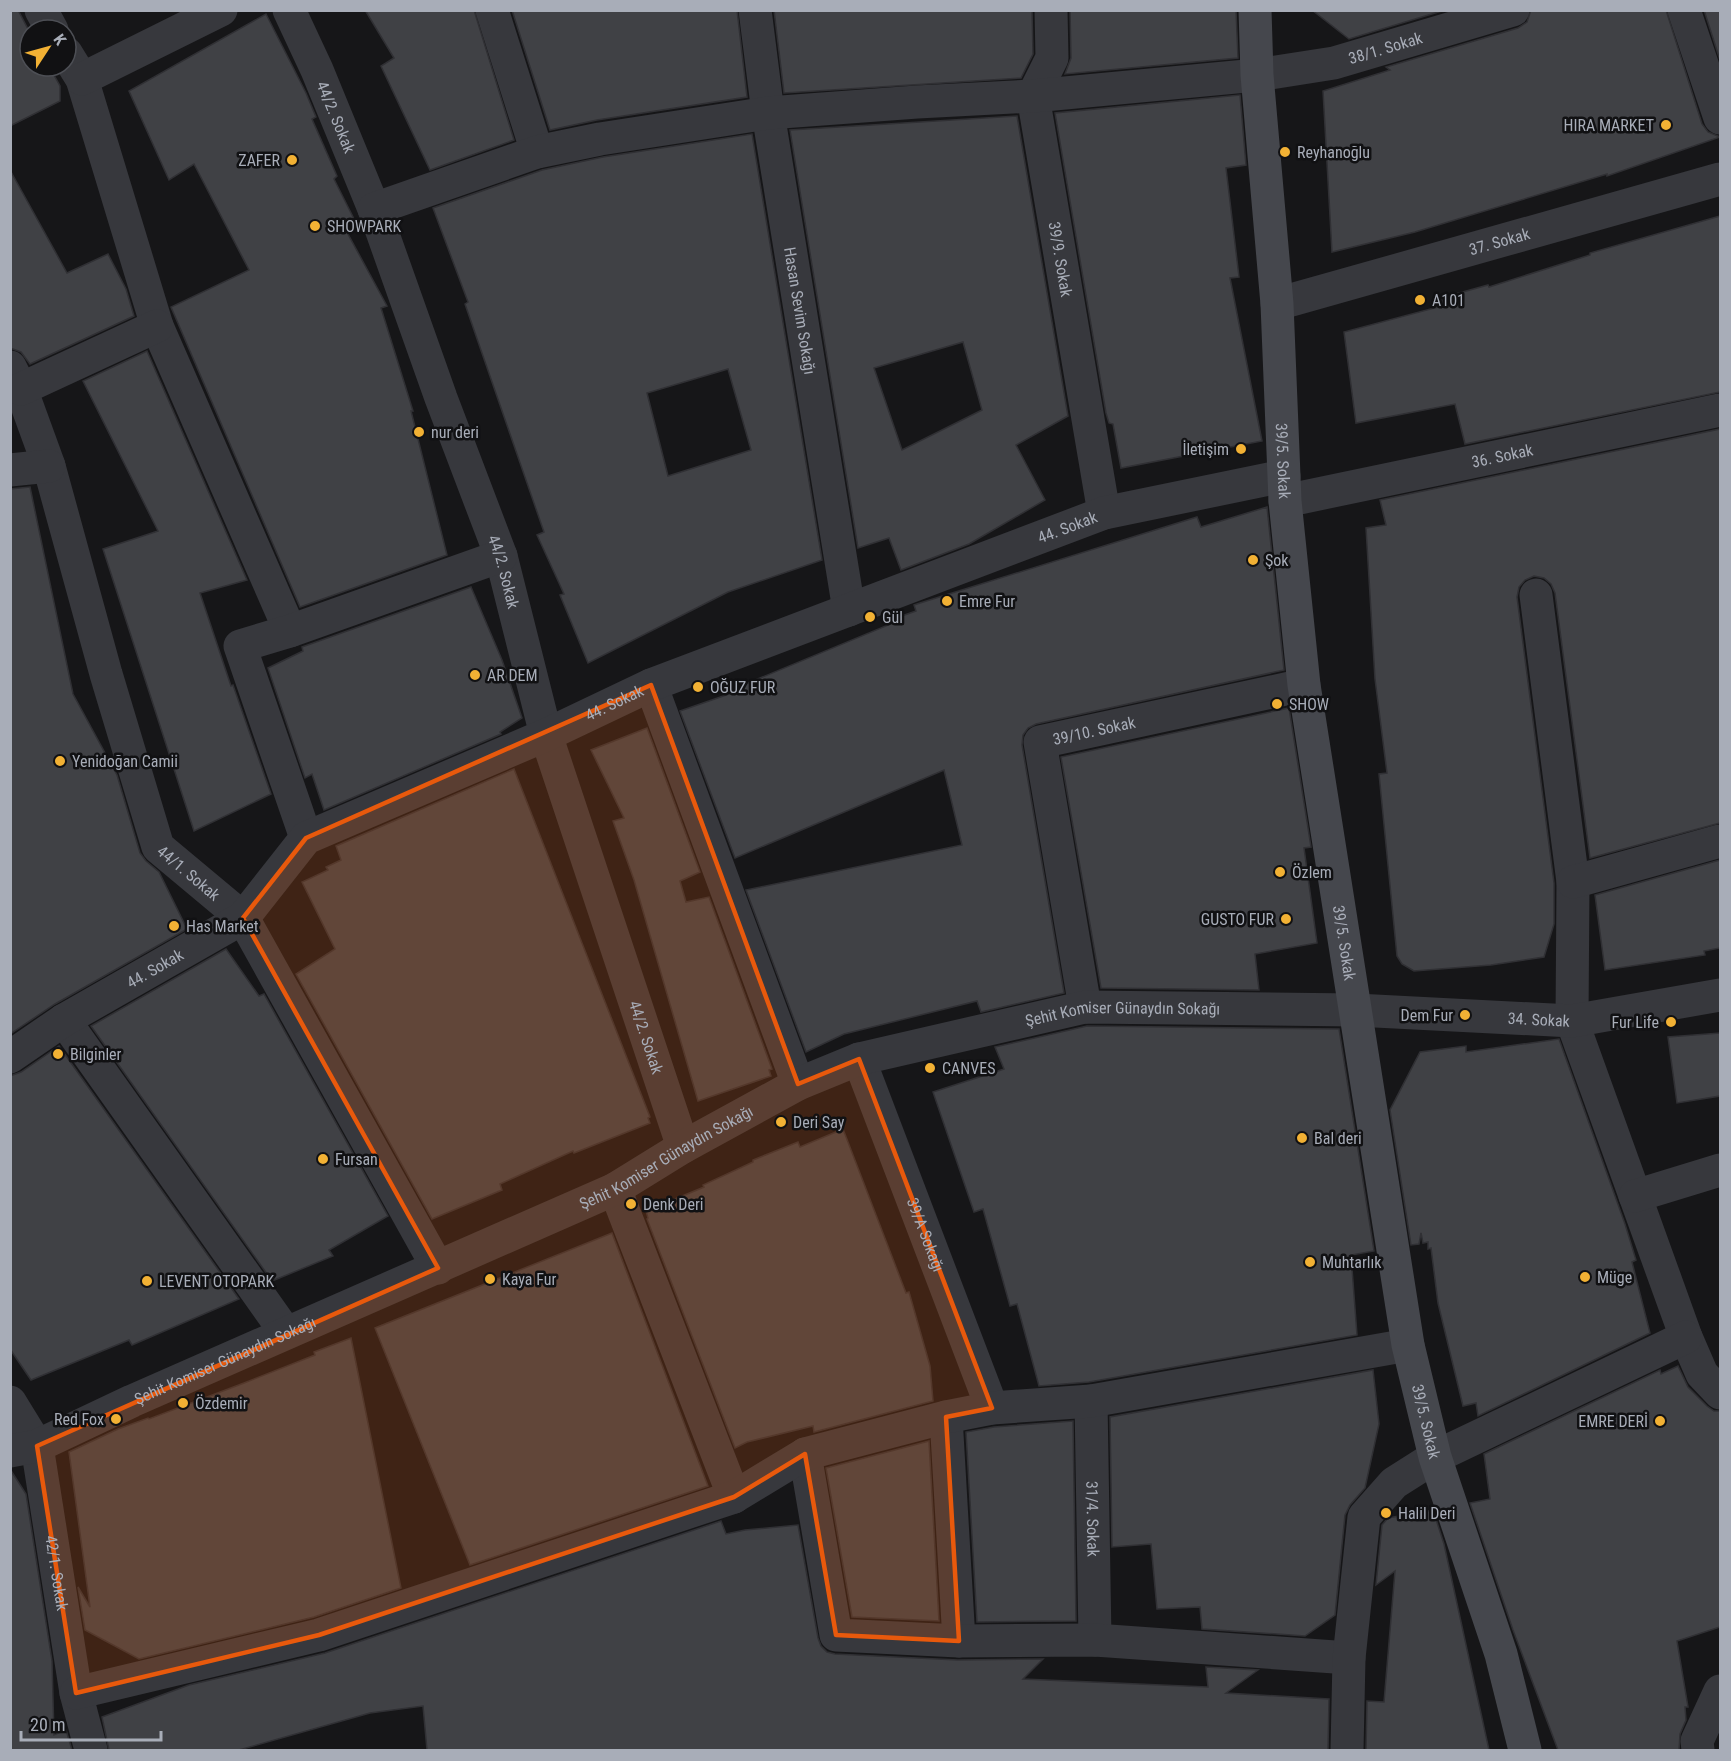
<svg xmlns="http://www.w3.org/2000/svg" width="1731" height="1761" font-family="'Roboto Condensed',sans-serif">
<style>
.building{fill:#404145;stroke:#303034;stroke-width:1.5;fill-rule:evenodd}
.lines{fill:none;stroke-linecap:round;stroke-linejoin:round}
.street{stroke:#37383d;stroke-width:33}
.secondary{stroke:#45474d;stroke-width:33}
.marked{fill:#e8590c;fill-opacity:0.2;stroke:#e8590c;stroke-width:4.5;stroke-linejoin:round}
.poi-dot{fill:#f2b134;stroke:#111113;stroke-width:2}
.labels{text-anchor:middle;stroke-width:5;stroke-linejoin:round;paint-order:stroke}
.street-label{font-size:16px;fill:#a8adb8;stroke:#111113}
.poi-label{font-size:16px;fill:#a8adb8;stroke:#111113;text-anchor:start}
</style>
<rect width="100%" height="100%" fill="#161618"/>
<g class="building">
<path d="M 10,10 L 18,10 L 30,33 L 30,66 L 49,66 L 60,86 L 60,101 L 10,126 Z"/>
<path d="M 365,10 L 474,10 L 514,140 L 430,170 L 381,66 L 394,58 Z"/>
<path d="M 512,10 L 737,10 L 747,97 L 597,120 L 550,130 Z"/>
<path d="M 774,10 L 1032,10 L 1033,54 L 1021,78 L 784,93 Z"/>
<path d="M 1070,10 L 1236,10 L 1238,58 L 1065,74 L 1071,58 Z"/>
<path d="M 1312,10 L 1445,10 L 1349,39 Z"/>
<path d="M 1531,10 L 1666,10 L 1702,124 L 1708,132 L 1720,137 L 1607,176 L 1607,174 L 1415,232 L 1332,252 L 1323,91 L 1390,70 L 1386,67 L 1518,28 L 1527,22 Z"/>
<path d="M 1704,10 L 1720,10 L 1720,60 Z"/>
<path d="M 266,14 L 306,93 L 316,117 L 312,119 L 337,176 L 334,179 L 359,229 L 348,234 L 387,306 L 381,308 L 413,411 L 411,411 L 447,555 L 300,607 L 171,307 L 249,270 L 194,164 L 169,180 L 129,91 Z"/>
<path d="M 1240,95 L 1246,165 L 1226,168 L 1239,277 L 1230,278 L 1262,441 L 1121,468 L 1113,424 L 1109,423 L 1106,413 L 1055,113 Z"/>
<path d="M 1017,116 L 1068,416 L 1016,445 L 1045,500 L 969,544 L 901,570 L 889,538 L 858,548 L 790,130 ZM 963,342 L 982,410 L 902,450 L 874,368 Z"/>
<path d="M 752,134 L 822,560 L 728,592 L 588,663 L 560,595 L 564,594 L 537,535 L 544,532 L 465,304 L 468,302 L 433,208 L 542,170 L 603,157 ZM 728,369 L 751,450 L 668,476 L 647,393 Z"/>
<path d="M 10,170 L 67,273 L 108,254 L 126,289 L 134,316 L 30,364 L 21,352 L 10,348 Z"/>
<path d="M 1720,216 L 1720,392 L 1465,444 L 1455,404 L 1356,423 L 1344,332 L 1442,306 L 1441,298 L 1488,285 L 1489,287 L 1590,255 L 1590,253 Z"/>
<path d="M 147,351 L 247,580 L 200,593 L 231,686 L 233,685 L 271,794 L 194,831 L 103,549 L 158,531 L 83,381 Z"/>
<path d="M 1720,429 L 1720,823 L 1590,858 L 1555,593 L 1551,584 L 1544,578 L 1534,576 L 1525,580 L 1519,587 L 1517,597 L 1554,883 L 1554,924 L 1544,957 L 1491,965 L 1414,971 L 1402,964 L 1397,956 L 1379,774 L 1387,773 L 1375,679 L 1366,528 L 1386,525 L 1380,500 Z"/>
<path d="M 30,487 L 73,694 L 117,775 L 140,853 L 146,861 L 159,872 L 187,929 L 55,1004 L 10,1034 L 10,489 Z"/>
<path d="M 1267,507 L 1284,670 L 1036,724 L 1028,728 L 1023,735 L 1022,745 L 1064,993 L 981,1012 L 977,1001 L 844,1034 L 806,1052 L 746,890 L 962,845 L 944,770 L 735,858 L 680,711 L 732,693 L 731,690 L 898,621 L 896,618 L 916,611 L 914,605 L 920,603 L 1197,517 L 1201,527 Z"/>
<path d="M 471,587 L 502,660 L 522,718 L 500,732 L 501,734 L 324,810 L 312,774 L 305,778 L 268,668 L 303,651 L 302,647 Z"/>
<path d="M 1289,708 L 1311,847 L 1304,848 L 1317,943 L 1255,954 L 1259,990 L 1101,988 L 1061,757 Z"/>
<path d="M 647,728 L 700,872 L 680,881 L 686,902 L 709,897 L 772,1069 L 769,1070 L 771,1076 L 698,1101 L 634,880 L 613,821 L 624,818 L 591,750 Z"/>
<path d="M 514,769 L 650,1117 L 648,1118 L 650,1123 L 574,1153 L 573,1151 L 500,1184 L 502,1190 L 432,1219 L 296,974 L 335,949 L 302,882 L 328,870 L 326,867 L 341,860 L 336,846 Z"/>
<path d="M 1720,860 L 1720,948 L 1704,951 L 1705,955 L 1605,970 L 1595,895 Z"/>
<path d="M 226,949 L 259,996 L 264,994 L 388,1216 L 329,1250 L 333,1256 L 272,1281 L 91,1026 Z"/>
<path d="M 1087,1026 L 1339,1029 L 1374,1251 L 1351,1255 L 1357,1335 L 1089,1382 L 1039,1386 L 1017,1304 L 1010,1306 L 983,1209 L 974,1212 L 933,1092 L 1004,1069 L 995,1047 Z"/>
<path d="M 1720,1033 L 1720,1096 L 1677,1103 L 1668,1037 Z"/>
<path d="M 1559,1039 L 1625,1224 L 1636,1260 L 1632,1262 L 1650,1333 L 1478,1416 L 1476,1403 L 1463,1406 L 1438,1303 L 1431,1248 L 1428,1249 L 1428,1242 L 1423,1243 L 1421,1233 L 1419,1244 L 1411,1245 L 1390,1110 L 1420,1052 L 1466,1046 L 1466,1052 Z"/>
<path d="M 59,1046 L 239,1299 L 132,1345 L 129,1340 L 31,1380 L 10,1349 L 10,1076 L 21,1072 Z"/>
<path d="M 843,1129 L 906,1293 L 909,1292 L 930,1366 L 933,1401 L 814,1432 L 813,1426 L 747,1442 L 735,1448 L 647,1219 L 648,1218 L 646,1211 L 704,1187 L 703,1185 L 753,1162 L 753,1160 L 798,1142 L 800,1147 Z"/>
<path d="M 612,1233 L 708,1486 L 470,1565 L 375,1328 Z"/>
<path d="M 351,1338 L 401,1588 L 314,1617 L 139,1659 L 85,1630 L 78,1587 L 90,1607 L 69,1452 L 118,1429 L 148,1418 L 149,1419 L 244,1383 L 315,1355 L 314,1352 Z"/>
<path d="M 1678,1366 L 1688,1387 L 1707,1406 L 1714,1411 L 1720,1411 L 1720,1627 L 1677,1641 L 1688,1707 L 1685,1707 L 1686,1720 L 1680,1734 L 1679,1750 L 1558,1750 L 1513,1630 L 1470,1503 L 1490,1499 L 1484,1454 L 1660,1370 L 1661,1374 Z"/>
<path d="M 1373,1370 L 1379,1424 L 1365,1488 L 1350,1505 L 1345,1515 L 1335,1615 L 1305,1636 L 1202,1629 L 1200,1607 L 1157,1609 L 1151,1544 L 1112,1547 L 1110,1417 Z"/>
<path d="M 1073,1421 L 1076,1621 L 977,1622 L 966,1432 L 994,1427 Z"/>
<path d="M 929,1441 L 939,1621 L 852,1617 L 826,1468 Z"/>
<path d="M 10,1469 L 26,1494 L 52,1661 L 54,1735 L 66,1730 L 72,1750 L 10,1750 Z"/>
<path d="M 1433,1510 L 1444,1544 L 1489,1750 L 1366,1750 L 1367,1701 L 1384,1702 L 1395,1571 L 1376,1585 L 1382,1525 L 1388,1518 Z"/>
<path d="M 721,1521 L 726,1534 L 745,1530 L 798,1525 L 818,1638 L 821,1646 L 827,1652 L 835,1654 L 958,1660 L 1043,1659 L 1023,1679 L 1208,1687 L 1206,1667 L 1258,1670 L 1226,1693 L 1329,1699 L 1328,1750 L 427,1750 L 423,1706 L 370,1713 L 239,1750 L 109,1750 L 102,1717 L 189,1685 L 325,1653 Z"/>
</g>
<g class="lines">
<g class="street">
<path d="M 41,10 L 52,30"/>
<path id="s1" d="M 289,10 L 317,70 L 374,209 L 441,398 L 501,556 L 546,735 L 683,1147"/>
<path d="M 492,10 L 537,152"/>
<path id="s2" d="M 755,10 L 768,113 L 849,610"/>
<path id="s3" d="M 1051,10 L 1052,58 L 1033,96 L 1104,513"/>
<path d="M 1684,10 L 1720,118"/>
<path d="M 66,53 L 82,79 L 157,326 L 290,631"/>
<path d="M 82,79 L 221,10"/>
<path id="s4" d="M 374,209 L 537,152 L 600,139 L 768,113 L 917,102 L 1033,96 L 1257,75 L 1334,63 L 1513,10"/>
<path id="s5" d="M 1277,304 L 1720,179"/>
<path id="s6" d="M 10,367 L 21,389 L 49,466 L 106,674 L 158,847 L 243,918 L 438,1268"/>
<path d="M 21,389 L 157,326"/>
<path d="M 10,470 L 49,466"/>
<path id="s7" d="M 1285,501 L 1720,410"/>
<path d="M 1536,595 L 1573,882 L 1572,1021 L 1686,1337 L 1702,1374 L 1720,1393"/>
<path d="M 651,685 L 798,1084"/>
<path d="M 306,838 L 240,646 L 290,631 L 501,556"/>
<path d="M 1573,882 L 1720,841"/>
<path id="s8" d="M 1085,1007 L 1040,742 L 1304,685"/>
<path d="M 64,1020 L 286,1333"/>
<path id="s9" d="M 10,1057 L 64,1020 L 243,918 L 306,838 L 546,735 L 651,685 L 1104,513 L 1284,476"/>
<path id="s10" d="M 859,1059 L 992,1408"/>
<path d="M 615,1189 L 734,1497"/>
<path d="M 1635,1196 L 1720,1170"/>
<path id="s11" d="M 1091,1401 L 1095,1640"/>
<path id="s12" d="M 10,1402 L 37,1446 L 76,1693 L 91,1750"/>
<path d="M 946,1417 L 959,1641"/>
<path id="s13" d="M 10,1451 L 37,1446 L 132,1401 L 615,1189 L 683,1147 L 798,1084 L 859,1059 L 1085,1007 L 1356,1010 L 1572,1021 L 1720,995"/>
<path d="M 805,1454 L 836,1635 L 959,1641 L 1095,1640 L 1349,1658"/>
<path d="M 76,1693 L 319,1635 L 734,1497 L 805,1454 L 946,1417 L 992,1408 L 1091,1401 L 1408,1345"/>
<path d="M 1347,1750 L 1349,1658 L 1364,1517 L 1394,1483 L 1435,1457 L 1686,1337"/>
<path d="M 1698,1750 L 1697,1741 L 1720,1691"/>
</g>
<path class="secondary" id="s14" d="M 1255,10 L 1257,75 L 1277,304 L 1285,501 L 1304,685 L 1408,1345 L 1435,1457 L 1501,1654 L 1525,1750"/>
</g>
<path class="marked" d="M 651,685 L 798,1084 L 859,1059 L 992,1408 L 946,1417 L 959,1641 L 836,1635 L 805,1454 L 734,1497 L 319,1635 L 76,1693 L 37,1446 L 438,1268 L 243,918 L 306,838 Z"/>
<g class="poi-dot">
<circle cx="1666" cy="125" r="6"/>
<circle cx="1285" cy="152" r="6"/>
<circle cx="292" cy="160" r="6"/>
<circle cx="315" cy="226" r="6"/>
<circle cx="1420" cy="300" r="6"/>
<circle cx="419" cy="432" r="6"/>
<circle cx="1241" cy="449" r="6"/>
<circle cx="1253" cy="560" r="6"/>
<circle cx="947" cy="601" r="6"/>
<circle cx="870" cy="617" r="6"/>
<circle cx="475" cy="675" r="6"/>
<circle cx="698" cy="687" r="6"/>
<circle cx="1277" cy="704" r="6"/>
<circle cx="60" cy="761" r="6"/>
<circle cx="1280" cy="872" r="6"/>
<circle cx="1286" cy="919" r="6"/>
<circle cx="174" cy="926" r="6"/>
<circle cx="1465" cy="1015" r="6"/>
<circle cx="1671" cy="1022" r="6"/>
<circle cx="58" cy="1054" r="6"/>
<circle cx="930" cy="1068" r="6"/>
<circle cx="781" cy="1122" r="6"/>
<circle cx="1302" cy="1138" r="6"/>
<circle cx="323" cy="1159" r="6"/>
<circle cx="631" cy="1204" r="6"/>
<circle cx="1310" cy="1262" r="6"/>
<circle cx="1585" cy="1277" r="6"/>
<circle cx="490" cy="1279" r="6"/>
<circle cx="147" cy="1281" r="6"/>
<circle cx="183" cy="1403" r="6"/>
<circle cx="116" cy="1419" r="6"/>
<circle cx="1660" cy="1421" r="6"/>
<circle cx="1386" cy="1513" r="6"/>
</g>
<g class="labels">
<g class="street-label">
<text dy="6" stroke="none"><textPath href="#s4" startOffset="1029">38/1. Sokak</textPath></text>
<text dy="6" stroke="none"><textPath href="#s1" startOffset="117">44/2. Sokak</textPath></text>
<text dy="6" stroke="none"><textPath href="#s5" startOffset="231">37. Sokak</textPath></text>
<text dy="6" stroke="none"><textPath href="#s3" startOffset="256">39/9. Sokak</textPath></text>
<text dy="6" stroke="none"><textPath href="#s2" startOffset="304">Hasan Sevim Sokağı</textPath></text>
<text dy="6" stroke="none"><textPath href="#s7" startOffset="222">36. Sokak</textPath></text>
<text dy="6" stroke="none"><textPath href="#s14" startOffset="452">39/5. Sokak</textPath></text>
<text dy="6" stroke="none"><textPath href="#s9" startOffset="1196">44. Sokak</textPath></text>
<text dy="6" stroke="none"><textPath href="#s1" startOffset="602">44/2. Sokak</textPath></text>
<text dy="6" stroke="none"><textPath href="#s9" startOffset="710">44. Sokak</textPath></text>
<text dy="6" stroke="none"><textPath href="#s8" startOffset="324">39/10. Sokak</textPath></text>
<text dy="6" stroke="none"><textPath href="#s6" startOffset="543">44/1. Sokak</textPath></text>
<text dy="6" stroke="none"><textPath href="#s14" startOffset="938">39/5. Sokak</textPath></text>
<text dy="6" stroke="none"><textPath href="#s9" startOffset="170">44. Sokak</textPath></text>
<text dy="6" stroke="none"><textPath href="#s13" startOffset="1206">Şehit Komiser Günaydın Sokağı</textPath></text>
<text dy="6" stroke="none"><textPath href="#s13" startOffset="1623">34. Sokak</textPath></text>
<text dy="6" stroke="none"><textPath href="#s1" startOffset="1089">44/2. Sokak</textPath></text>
<text dy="6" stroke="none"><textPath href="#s13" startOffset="720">Şehit Komiser Günaydın Sokağı</textPath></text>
<text dy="6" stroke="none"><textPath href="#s10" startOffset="188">39/A Sokağı</textPath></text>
<text dy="6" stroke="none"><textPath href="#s13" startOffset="234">Şehit Komiser Günaydın Sokağı</textPath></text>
<text dy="6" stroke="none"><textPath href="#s14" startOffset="1424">39/5. Sokak</textPath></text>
<text dy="6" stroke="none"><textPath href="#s11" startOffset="118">31/4. Sokak</textPath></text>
<text dy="6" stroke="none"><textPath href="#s12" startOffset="180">42/1. Sokak</textPath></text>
</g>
<g class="poi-label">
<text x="1654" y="131" text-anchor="end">HIRA MARKET</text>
<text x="1297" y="158">Reyhanoğlu</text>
<text x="280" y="166" text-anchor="end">ZAFER</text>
<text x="327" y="232">SHOWPARK</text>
<text x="1432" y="306">A101</text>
<text x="431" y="438">nur deri</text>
<text x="1229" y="455" text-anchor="end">İletişim</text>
<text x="1265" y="566">Şok</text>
<text x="959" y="607">Emre Fur</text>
<text x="882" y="623">Gül</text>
<text x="487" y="681">AR DEM</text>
<text x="710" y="693">OĞUZ FUR</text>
<text x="1289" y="710">SHOW</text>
<text x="72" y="767">Yenidoğan Camii</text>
<text x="1292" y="878">Özlem</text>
<text x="1274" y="925" text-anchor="end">GUSTO FUR</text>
<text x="186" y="932">Has Market</text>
<text x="1453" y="1021" text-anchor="end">Dem Fur</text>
<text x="1659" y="1028" text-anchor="end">Fur Life</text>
<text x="70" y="1060">Bilginler</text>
<text x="942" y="1074">CANVES</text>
<text x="793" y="1128">Deri Say</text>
<text x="1314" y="1144">Bal deri</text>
<text x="335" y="1165">Fursan</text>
<text x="643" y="1210">Denk Deri</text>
<text x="1322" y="1268">Muhtarlık</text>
<text x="1597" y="1283">Müge</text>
<text x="502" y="1285">Kaya Fur</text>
<text x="159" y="1287">LEVENT OTOPARK</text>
<text x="195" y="1409">Özdemir</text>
<text x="104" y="1425" text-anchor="end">Red Fox</text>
<text x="1648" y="1427" text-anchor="end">EMRE DERİ</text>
<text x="1398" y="1519">Halil Deri</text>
</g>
</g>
<rect width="1731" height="1761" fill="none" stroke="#a8adb8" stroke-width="24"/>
<g transform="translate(48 48) rotate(54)"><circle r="28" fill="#111113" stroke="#4d4f55" stroke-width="1.5"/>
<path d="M0-4.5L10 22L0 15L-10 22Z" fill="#f2b134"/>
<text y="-9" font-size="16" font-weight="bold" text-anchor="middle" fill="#a8adb8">K</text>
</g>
<path d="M21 1731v9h140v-9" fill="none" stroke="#a8adb8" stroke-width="3"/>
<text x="30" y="1731" font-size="18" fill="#a8adb8" stroke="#111113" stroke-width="4.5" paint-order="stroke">20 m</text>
</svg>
